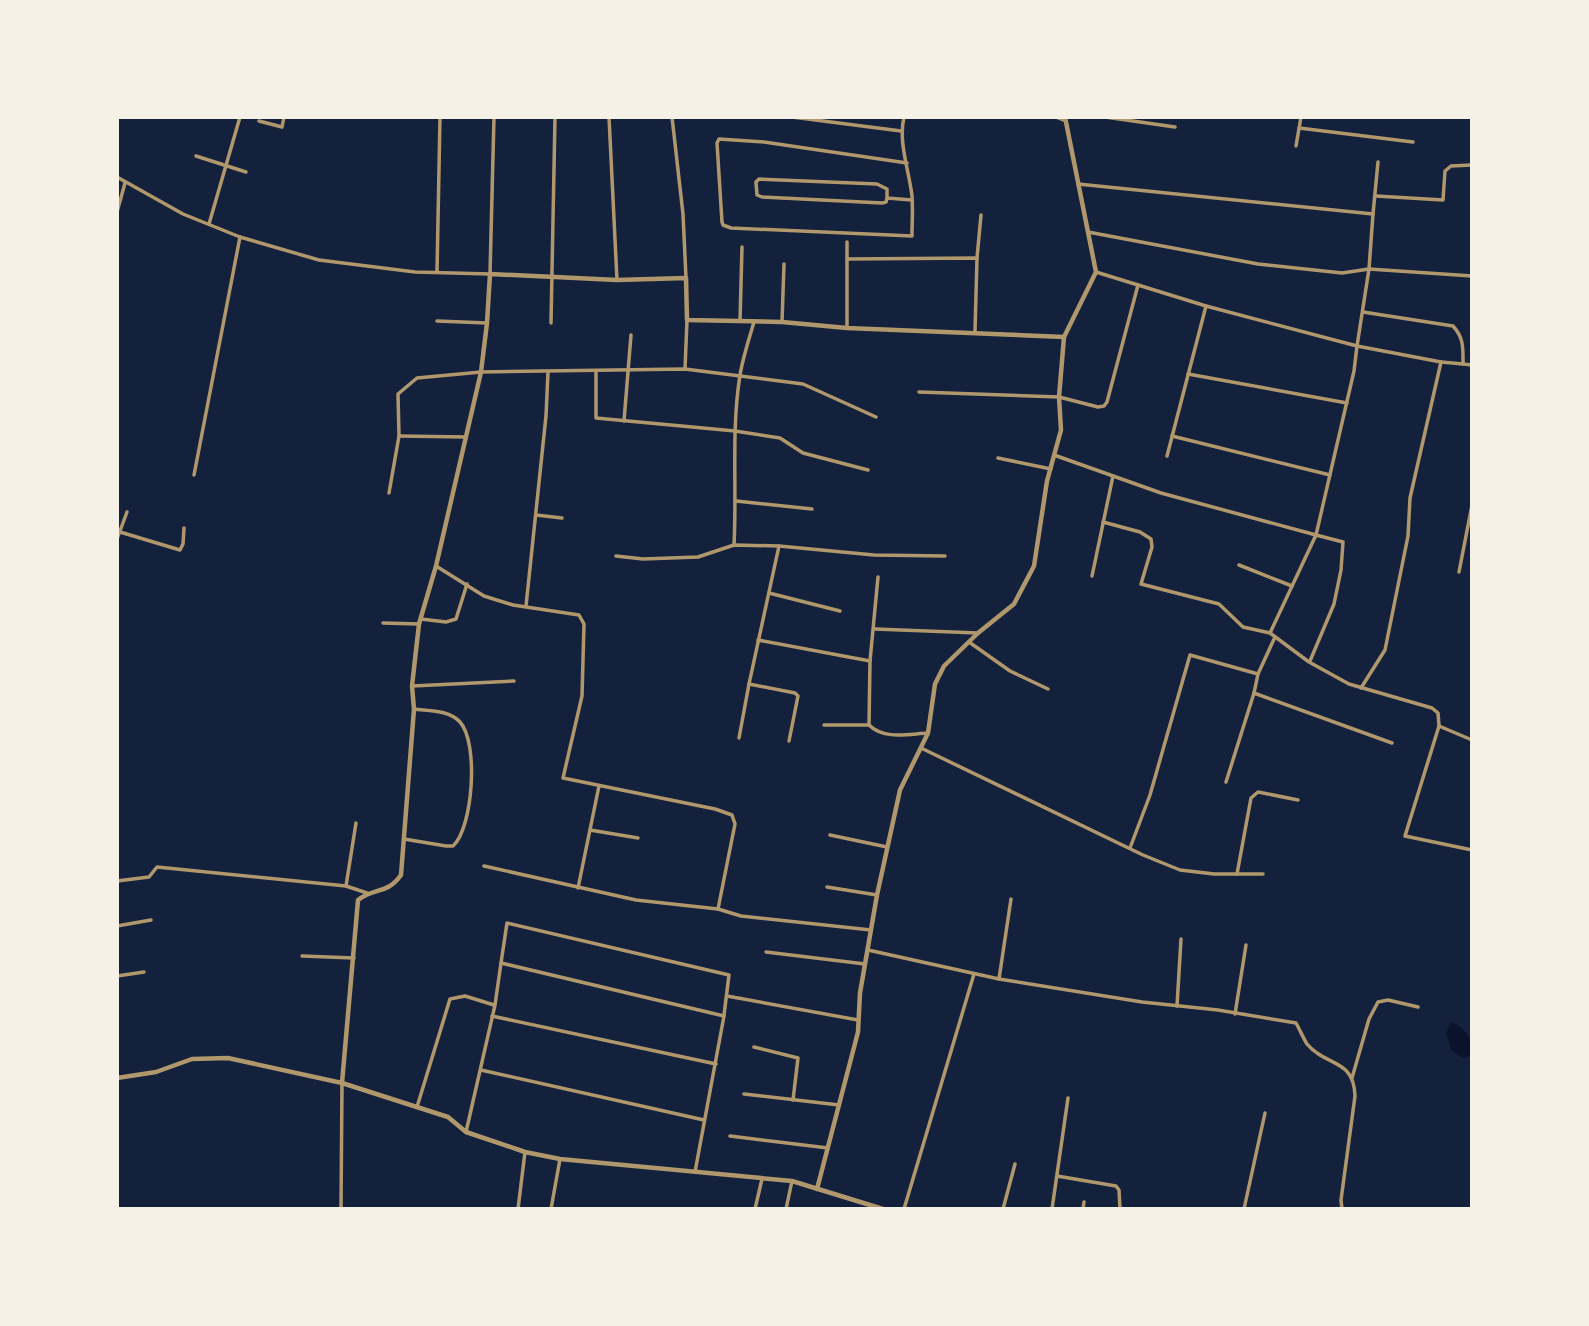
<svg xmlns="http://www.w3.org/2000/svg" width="1589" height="1326" font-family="'PT Sans',sans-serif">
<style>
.water{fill:#0b132b}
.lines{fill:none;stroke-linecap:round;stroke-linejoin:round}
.minor{stroke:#b1986c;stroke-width:3.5}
.tertiary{stroke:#b1986c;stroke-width:4.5}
</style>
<rect width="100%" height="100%" fill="#14213d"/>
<path class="water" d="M 1451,1022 C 1467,1030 1472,1037 1472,1055 L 1463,1058 L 1451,1050 L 1446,1032 Z"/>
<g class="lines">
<g class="minor">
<path d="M 609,117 L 617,280"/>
<path d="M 672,117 L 683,214 L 686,278"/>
<path d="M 792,117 L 901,131"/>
<path d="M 904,117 C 898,142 909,170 912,196 C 913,209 912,222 912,236 L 731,228 L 723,225 L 722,222 L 717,143 L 719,139 L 764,142 L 907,163"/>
<path d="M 1105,117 L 1175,127"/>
<path d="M 259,121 L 282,127 L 284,117"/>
<path d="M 1299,128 L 1413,142"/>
<path d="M 1296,146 L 1301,117"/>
<path d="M 196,156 L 246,172"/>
<path d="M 117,177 L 183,214 L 240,237 L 319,260 L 415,272 L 490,274 L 494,117"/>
<path d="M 1078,184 L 1373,214 L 1369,269 L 1357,346 L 1441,362 L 1410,498 L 1408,536 L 1385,650 L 1361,688"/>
<path d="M 1376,196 L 1443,200 L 1445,171 L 1451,166 L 1472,165"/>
<path d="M 887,198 L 886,202 L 882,203 L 762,197 L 757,195 L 756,182 L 759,179 L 877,184 L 887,189 L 887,198 L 912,200"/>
<path d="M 117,212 L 125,183"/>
<path d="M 1373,214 L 1378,162"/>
<path d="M 209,224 L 240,117"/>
<path d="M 1088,232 L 1258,264 L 1342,273 L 1369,269 L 1472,276"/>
<path d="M 977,258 L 981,215"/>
<path d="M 847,259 L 977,258 L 975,331"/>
<path d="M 437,272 L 440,117"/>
<path d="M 1096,272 L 1206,306 L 1357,346 L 1354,371 L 1316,535 L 1343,542 L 1341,570 L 1334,604 L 1310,661"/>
<path d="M 1363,312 L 1453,326 C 1464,338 1463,348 1463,364 L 1441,362"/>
<path d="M 437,321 L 487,323"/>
<path d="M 740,321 L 742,247"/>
<path d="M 782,322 L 784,264"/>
<path d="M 551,323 L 555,117"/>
<path d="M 847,328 L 847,242"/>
<path d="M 1463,364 L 1472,365"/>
<path d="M 685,369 L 687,320"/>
<path d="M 596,371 L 596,418 L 735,431 L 780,438 L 803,453 L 868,470"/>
<path d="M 1188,374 L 1347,403"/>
<path d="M 919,392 L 1059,397 L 1098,407 L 1104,406 L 1107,402 L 1138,285"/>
<path d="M 624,421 L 631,335"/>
<path d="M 399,436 L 466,437"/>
<path d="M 1172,436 L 1330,475"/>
<path d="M 1054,455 L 1161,493 L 1316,535 L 1270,633 L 1309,662 L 1349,684 L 1432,708 L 1438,713 L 1439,726 L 1405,836 L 1472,850"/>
<path d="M 1167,456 L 1206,306"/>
<path d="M 998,458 L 1051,469"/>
<path d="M 194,475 L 240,237"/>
<path d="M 389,493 L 399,436 L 398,394 L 417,378 L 481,372 L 685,369 L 803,384 L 876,417"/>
<path d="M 736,501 L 812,509"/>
<path d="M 536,515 L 562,518"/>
<path d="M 1103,522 L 1140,532 L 1151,539 L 1152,547 L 1141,584 L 1219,604 L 1243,627 L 1270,633"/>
<path d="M 120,532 L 180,550 L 183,544 L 184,528"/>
<path d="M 117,539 L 127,512"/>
<path d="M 734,545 C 737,489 731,431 740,375 C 743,357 749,339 754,322"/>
<path d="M 779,546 L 749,684 L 795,693 L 798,696 L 789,741"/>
<path d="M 616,556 L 643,559 L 698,557 L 734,545 L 779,546 L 874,555 L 945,556"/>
<path d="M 1239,565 L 1292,586"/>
<path d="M 436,566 L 484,596 L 513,605 L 579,615 L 584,624 L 582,696 L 563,778 L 715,809 L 732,815 L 735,824 L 718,909 L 741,916 L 871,930"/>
<path d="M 1459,572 L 1472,505"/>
<path d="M 1092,576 L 1113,476"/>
<path d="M 769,593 L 840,611"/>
<path d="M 526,606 L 546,416 L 548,372"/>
<path d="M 421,619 L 446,622 L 456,619 L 467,584"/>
<path d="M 383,623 L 419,624"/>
<path d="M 875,629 L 978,633"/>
<path d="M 1275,637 L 1258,674 L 1254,693 L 1392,743"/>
<path d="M 758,640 L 870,661 L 878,577"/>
<path d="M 969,642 L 1010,671 L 1048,689"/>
<path d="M 870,661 L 869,725 C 884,740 908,734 928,733"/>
<path d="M 412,686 L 514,681"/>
<path d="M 824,725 L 869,725"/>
<path d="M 1439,726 L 1472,740"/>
<path d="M 739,738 L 749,684"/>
<path d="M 921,748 L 1143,855 L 1180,870 L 1214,874 L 1263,874"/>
<path d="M 1226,782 L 1254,693"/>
<path d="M 590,830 L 638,838"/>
<path d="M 830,835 L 887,847"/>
<path d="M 404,839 L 446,846 L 453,846 C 473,828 479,743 460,722 C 449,710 430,711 414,709"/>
<path d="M 1130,848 L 1150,795 L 1190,655 L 1258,674"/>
<path d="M 484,866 L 636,900 L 718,909"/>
<path d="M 1237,874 L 1251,798 L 1258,792 L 1298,800"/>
<path d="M 117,881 L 149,877 L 157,867 L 346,886 L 367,893"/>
<path d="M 346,886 L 356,823"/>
<path d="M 827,887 L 877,895"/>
<path d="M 578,888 L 599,786"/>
<path d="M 117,926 L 151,920"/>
<path d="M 868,950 L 999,979 L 1142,1002 L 1218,1010 L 1296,1023 C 1300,1030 1303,1038 1307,1044 C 1326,1067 1354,1058 1355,1096 L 1341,1200 L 1342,1209"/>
<path d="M 766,952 L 865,964"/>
<path d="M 302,956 L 354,958"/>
<path d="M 501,963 L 507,923 L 729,975 L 724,1015"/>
<path d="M 117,976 L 144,972"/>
<path d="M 999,979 L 1011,899"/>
<path d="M 727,996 L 858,1020"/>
<path d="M 1177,1006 L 1181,939"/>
<path d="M 1235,1014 L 1246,945"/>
<path d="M 492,1016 L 716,1064"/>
<path d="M 754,1047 L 798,1058 L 793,1100"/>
<path d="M 481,1070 L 704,1120"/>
<path d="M 1352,1078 L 1369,1019 L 1378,1002 L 1388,1000 L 1418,1007"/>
<path d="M 744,1094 L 839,1105"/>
<path d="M 417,1107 L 450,999 L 465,996 L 494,1005"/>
<path d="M 466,1132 L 495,1005 L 501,963 L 724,1016 L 695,1172"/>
<path d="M 730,1136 L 828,1148"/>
<path d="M 1057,1176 L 1116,1186 L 1119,1190 L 1120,1209"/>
<path d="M 341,1209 L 342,1083"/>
<path d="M 518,1209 L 525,1152"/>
<path d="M 551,1209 L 560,1159"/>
<path d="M 755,1209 L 762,1179"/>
<path d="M 786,1209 L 792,1181"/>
<path d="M 904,1209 L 974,974"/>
<path d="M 1003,1209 L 1015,1164"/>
<path d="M 1052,1209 L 1068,1098"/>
<path d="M 1083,1209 L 1084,1202"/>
<path d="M 1244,1209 L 1265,1113"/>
</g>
<g class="tertiary">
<path d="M 1057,117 L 1065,120"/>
<path d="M 117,1078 L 156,1072 L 192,1059 L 228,1058 L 342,1083 L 448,1117 L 466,1132 L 525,1152 L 560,1159 L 792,1181 L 883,1209"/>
<path d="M 342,1083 L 358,900 C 374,887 387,895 401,875 L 414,709 L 412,686 L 419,624 L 436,566 L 481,372 L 487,323 L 490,274 L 617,280 L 686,278 L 687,320 L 782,322 L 847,328 L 1064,337"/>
<path d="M 817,1189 L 858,1032 L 860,993 L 877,895 L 900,790 L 928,733 L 935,684 L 944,666 L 978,633 L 1014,604 L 1034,566 L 1047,481 L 1061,430 L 1059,397 L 1064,337 L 1096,272 L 1065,117"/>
</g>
</g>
<rect width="1589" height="1326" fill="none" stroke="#f6f1e7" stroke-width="238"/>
</svg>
